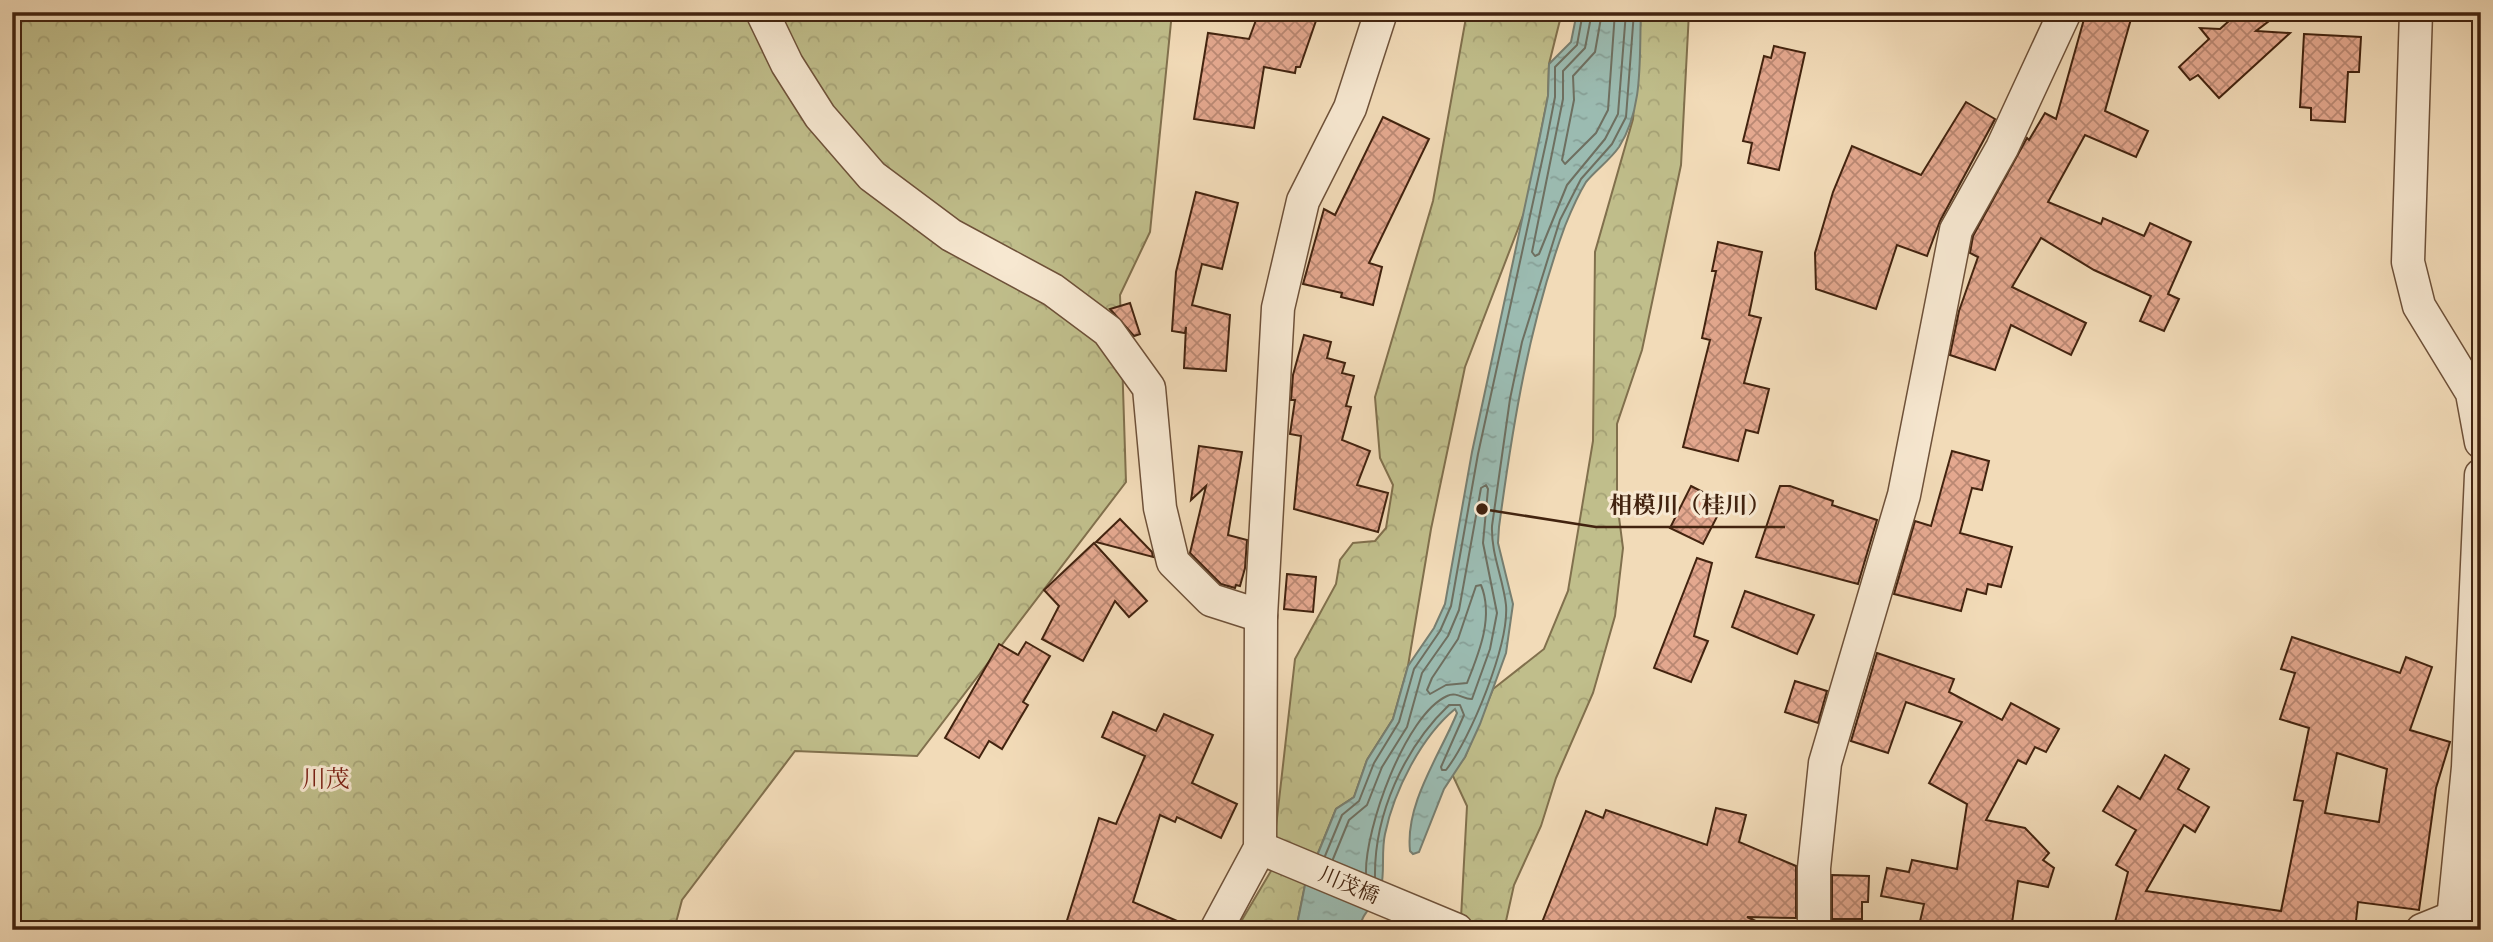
<svg xmlns="http://www.w3.org/2000/svg" width="2493" height="942" font-family="'Libre Caslon Text','Noto Serif JP',serif">
<style>
.forest{fill:url(#forest-crowns);stroke:#81704d;stroke-width:2}
.water{fill:url(#water-ripples);stroke:#777e70;stroke-width:2}
.lines{fill:none;stroke-linecap:round;stroke-linejoin:round}
.shore{stroke:#6e6f60;stroke-width:2}
.building{fill:url(#building-cross-hatch);stroke:#42230f;stroke-width:2;fill-rule:evenodd}
.minor-casing{stroke:#6e5139;stroke-width:35}
.minor{stroke:#f7e8d1;stroke-width:32}
.labels{text-anchor:middle;stroke-width:6;stroke-linejoin:round;paint-order:stroke}
.street-label{font-size:21px;fill:#42230f;stroke:#f7e8d1}
.quarter-label{font-size:24px;fill:#7a1f14;stroke:#f7e8d1}
.leader{fill:none;stroke:#42230f;stroke-width:2.5}
.callout-dot{fill:#42230f;stroke:#f7e8d1;stroke-width:2.5}
.callout-label{font-size:23px;text-anchor:middle;font-weight:bold;fill:#42230f;stroke:#f7e8d1;stroke-width:6;stroke-linejoin:round;paint-order:stroke}
</style>
<defs>
<pattern id="forest-crowns" width="20" height="18" patternUnits="userSpaceOnUse" patternTransform="scale(1.75)"><rect width="20" height="18" fill="#c0be8b"/><path d="M2 6a3 3 0 1 1 6 0M12 15a3 3 0 1 1 6 0" fill="none" stroke="#a6a377"/></pattern>
<pattern id="water-ripples" width="26" height="14" patternUnits="userSpaceOnUse" patternTransform="scale(1.75)"><rect width="26" height="14" fill="#9bbbb1"/><path d="M2 4q2-2 4 0t4 0M15 11q2-2 4 0t4 0" fill="none" stroke="#87a097"/></pattern>
<pattern id="building-cross-hatch" width="8" height="8" patternUnits="userSpaceOnUse" patternTransform="scale(1.75)"><rect width="8" height="8" fill="#e4a88f"/><path d="M0 0l8 8M0 8l8-8" fill="none" stroke="#ba8873"/></pattern>
</defs>
<rect width="100%" height="100%" fill="#f2dbb8"/>
<filter id="stains"><feTurbulence type="fractalNoise" baseFrequency=".00286" numOctaves="4"/><feColorMatrix values="0 0 0 0 .2 0 0 0 0 .09 0 0 0 0 .02 0 0 0 .5 -.17"/></filter>
<radialGradient id="worn" r=".72"><stop offset=".6" stop-color="#630" stop-opacity="0"/><stop offset="1" stop-color="#630" stop-opacity=".3"/></radialGradient>
<g class="forest">
<path d="M 12,12 L 1172,12 L 1150,232 L 1120,295 L 1126,482 L 917,756 L 795,751 L 682,900 L 674,930 L 12,930 Z"/>
<path d="M 1467,12 L 1562,12 L 1549,64 L 1548,96 L 1526,208 L 1465,367 L 1431,529 L 1408,666 L 1393,719 L 1367,760 L 1354,797 L 1336,809 L 1305,885 L 1296,930 L 1236,930 L 1271,871 L 1295,659 L 1336,584 L 1340,560 L 1353,543 L 1375,541 L 1386,528 L 1393,485 L 1380,458 L 1375,397 L 1433,201 Z"/>
<path d="M 1641,12 L 1689,12 L 1681,165 L 1642,350 L 1617,424 L 1617,502 L 1623,548 L 1615,616 L 1593,693 L 1556,778 L 1541,826 L 1514,885 L 1504,930 L 1458,930 L 1461,918 L 1467,806 L 1452,774 L 1465,757 L 1493,689 L 1544,649 L 1568,591 L 1593,441 L 1595,252 L 1633,119 Z"/>
</g>
<path class="water" d="M 1577,12 L 1641,12 C 1639,57 1644,108 1619,147 C 1610,160 1596,170 1586,182 C 1578,195 1571,211 1565,226 C 1529,324 1513,423 1499,527 L 1498,543 L 1513,604 L 1506,653 L 1480,724 L 1465,757 L 1444,789 L 1419,852 L 1413,854 L 1410,851 C 1405,803 1440,755 1457,713 L 1455,709 C 1421,737 1394,791 1385,834 C 1381,852 1385,871 1381,888 C 1377,904 1361,912 1359,930 L 1296,930 L 1305,885 L 1332,819 L 1336,809 L 1354,797 L 1367,760 L 1393,719 L 1408,666 L 1434,628 L 1445,604 L 1472,452 L 1540,136 L 1548,96 L 1549,64 L 1571,42 Z"/>
<g class="lines">
<g class="shore">
<path d="M 1592,12 L 1585,48 L 1563,71 L 1563,99 L 1532,252 L 1535,256 L 1539,254 L 1567,185 L 1605,139 L 1618,114 L 1626,12"/>
<path d="M 1602,12 L 1595,52 L 1573,76 L 1574,100 L 1562,160 L 1565,164 L 1596,133 L 1608,110 L 1615,12"/>
<path d="M 1481,585 C 1494,617 1479,653 1467,683 L 1446,685 L 1430,694 L 1427,690 L 1432,678 L 1458,639 L 1476,586 Z"/>
<path d="M 1325,856 L 1342,815 L 1359,801 L 1374,763 L 1399,722 L 1414,669 L 1440,631 L 1451,606 L 1478,454 L 1547,138 L 1555,97 L 1555,67 L 1577,45 L 1583,12"/>
<path d="M 1333,859 L 1349,820 L 1367,805 L 1382,767 L 1407,727 L 1422,673 L 1448,636 L 1459,610 L 1481,488 L 1486,485 L 1488,489 L 1483,543 L 1497,613 L 1490,649 L 1472,699 C 1464,700 1457,691 1447,696 C 1405,715 1365,829 1366,873"/>
<path d="M 1375,877 C 1374,815 1404,748 1449,705 L 1460,705 L 1464,715 L 1441,767 L 1442,770 L 1446,770 C 1471,738 1509,645 1506,605 C 1503,578 1491,554 1492,526 L 1510,399 L 1522,342 L 1560,220 L 1581,179 L 1612,144 L 1626,117 L 1634,12"/>
</g>
</g>
<g class="building">
<path d="M 1259,12 L 1319,12 L 1300,67 L 1296,67 L 1295,73 L 1264,67 L 1254,128 L 1194,119 L 1208,33 L 1249,39 Z"/>
<path d="M 2086,12 L 2106,12 L 2131,19 L 2105,111 L 2148,131 L 2136,157 L 2085,135 L 2048,202 L 2101,224 L 2103,218 L 2144,236 L 2150,223 L 2191,242 L 2168,294 L 2179,299 L 2164,331 L 2140,321 L 2151,296 L 2094,270 L 2041,238 L 2012,287 L 2086,323 L 2071,355 L 2011,325 L 1995,370 L 1950,355 L 1959,311 L 1978,257 L 1970,253 L 1973,236 L 2027,138 L 2029,140 L 2045,113 L 2056,119 Z"/>
<path d="M 2239,12 L 2281,12 L 2256,31 L 2290,33 L 2219,98 L 2198,75 L 2190,80 L 2179,67 L 2209,39 L 2200,28 L 2220,29 Z"/>
<path d="M 2304,34 L 2361,37 L 2359,72 L 2348,72 L 2345,122 L 2311,120 L 2311,108 L 2300,107 Z"/>
<path d="M 1774,46 L 1805,53 L 1779,170 L 1748,163 L 1752,143 L 1743,141 L 1764,56 L 1771,58 Z"/>
<path d="M 1966,102 L 1995,119 L 1940,221 L 1927,256 L 1897,245 L 1876,309 L 1816,289 L 1815,253 L 1833,192 L 1852,146 L 1921,175 Z"/>
<path d="M 1383,117 L 1429,139 L 1369,263 L 1382,267 L 1373,305 L 1341,297 L 1342,293 L 1303,284 L 1324,209 L 1335,215 Z"/>
<path d="M 1196,192 L 1238,203 L 1222,269 L 1202,264 L 1192,305 L 1230,315 L 1226,371 L 1184,368 L 1186,327 L 1185,333 L 1172,331 L 1176,272 Z"/>
<path d="M 1718,242 L 1762,252 L 1749,315 L 1761,318 L 1744,383 L 1769,389 L 1758,433 L 1746,430 L 1738,461 L 1683,447 L 1710,340 L 1702,338 L 1716,271 L 1712,271 Z"/>
<path d="M 1130,303 L 1140,334 L 1134,336 L 1110,309 Z"/>
<path d="M 1304,335 L 1331,342 L 1327,358 L 1345,363 L 1342,373 L 1354,376 L 1346,406 L 1351,407 L 1342,440 L 1370,451 L 1357,485 L 1388,493 L 1378,532 L 1294,509 L 1301,436 L 1290,434 L 1295,400 L 1291,400 L 1293,375 Z"/>
<path d="M 1199,446 L 1242,452 L 1228,535 L 1247,540 L 1245,568 L 1240,586 L 1236,585 L 1235,588 L 1221,584 L 1190,553 L 1206,486 L 1191,500 Z"/>
<path d="M 1952,451 L 1989,461 L 1982,490 L 1972,488 L 1960,533 L 2012,547 L 2001,587 L 1988,584 L 1986,594 L 1967,589 L 1961,611 L 1894,594 L 1915,521 L 1931,526 Z"/>
<path d="M 1691,486 L 1724,503 L 1703,544 L 1670,528 Z"/>
<path d="M 1780,486 L 1790,486 L 1833,501 L 1832,505 L 1877,520 L 1858,584 L 1756,557 Z"/>
<path d="M 1120,519 L 1152,552 L 1153,557 L 1096,542 Z"/>
<path d="M 1094,543 L 1147,601 L 1129,617 L 1115,601 L 1083,661 L 1042,639 L 1059,606 L 1044,590 Z"/>
<path d="M 1697,558 L 1712,563 L 1694,636 L 1708,641 L 1691,682 L 1654,668 Z"/>
<path d="M 1287,574 L 1316,577 L 1313,612 L 1284,609 Z"/>
<path d="M 1745,591 L 1814,615 L 1797,654 L 1732,627 Z"/>
<path d="M 2292,637 L 2400,673 L 2406,657 L 2432,667 L 2410,730 L 2450,742 L 2436,788 L 2419,910 L 2358,902 L 2355,930 L 2113,930 L 2128,872 L 2116,865 L 2136,830 L 2103,811 L 2118,786 L 2140,799 L 2165,755 L 2189,769 L 2178,789 L 2209,807 L 2195,832 L 2184,825 L 2146,891 L 2281,911 L 2303,801 L 2294,800 L 2309,728 L 2280,719 L 2295,673 L 2281,669 ZM 2337,753 L 2387,769 L 2379,822 L 2325,813 Z"/>
<path d="M 1026,642 L 1050,656 L 1023,702 L 1028,705 L 1002,749 L 989,741 L 979,758 L 945,738 L 999,644 L 1018,655 Z"/>
<path d="M 1877,653 L 1954,679 L 1949,692 L 2002,720 L 2011,703 L 2059,729 L 2046,752 L 2035,747 L 2026,764 L 2018,760 L 1986,820 L 2025,828 L 2049,853 L 2043,860 L 2054,868 L 2048,887 L 2018,881 L 2011,930 L 1918,930 L 1924,904 L 1881,896 L 1887,868 L 1909,872 L 1912,860 L 1957,869 L 1967,804 L 1929,783 L 1962,722 L 1906,702 L 1888,753 L 1851,741 Z"/>
<path d="M 1795,681 L 1827,691 L 1818,723 L 1785,712 Z"/>
<path d="M 1113,712 L 1156,731 L 1164,714 L 1213,735 L 1192,783 L 1237,804 L 1221,838 L 1177,817 L 1175,822 L 1160,815 L 1133,902 L 1198,930 L 1064,930 L 1099,818 L 1116,824 L 1145,756 L 1102,737 Z"/>
<path d="M 1716,808 L 1746,815 L 1739,842 L 1796,866 L 1796,918 L 1747,917 L 1775,930 L 1539,930 L 1586,811 L 1603,818 L 1606,810 L 1707,845 Z"/>
<path d="M 1832,875 L 1869,876 L 1868,902 L 1862,902 L 1862,919 L 1832,919 Z"/>
</g>
<g class="lines">
<defs>
<g id="minor">
<path d="M 762,12 L 787,64 L 820,116 L 872,176 L 951,235 L 1053,290 L 1108,331 L 1149,388 L 1160,508 L 1173,562 L 1211,600 L 1261,616"/>
<path d="M 2416,12 L 2408,262 L 2419,306 L 2472,393 L 2481,442"/>
<path d="M 1260,848 L 1457,930"/>
<path d="M 1216,930 L 1260,848 L 1261,616 L 1278,308 L 1303,201 L 1350,108 L 1381,12"/>
<path d="M 1814,930 L 1814,868 L 1825,763 L 1904,495 L 1956,230 L 2002,148 L 2065,12"/>
<path d="M 2422,930 L 2454,917 L 2481,918"/>
<path d="M 2452,930 L 2468,767 L 2481,475"/>
</g>
</defs>
<use href="#minor" class="minor-casing"/>
<use href="#minor" class="minor"/>
</g>
<g class="labels">
<g class="street-label">
<text transform="translate(1349 885) rotate(23)" y="7">川茂橋</text>
</g>
<g class="quarter-label">
<text x="326" y="787">川茂</text>
</g>
</g>
<path class="leader" d="M1482 509L1596 527H1785"/>
<circle class="callout-dot" cx="1482" cy="509" r="7"/>
<g class="callout-label">
<text x="1690" y="513">相模川（桂川）</text>
</g>
<rect width="2493" height="942" fill="none" stroke="#f2dbb8" stroke-width="42"/>
<rect x="14" y="14" width="2465" height="914" fill="none" stroke="#42230f" stroke-width="3.5"/>
<rect x="21" y="21" width="2451" height="900" fill="none" stroke="#42230f" stroke-width="2"/>
<rect width="100%" height="100%" filter="url(#stains)"/>
<rect width="100%" height="100%" fill="url(#worn)"/>
</svg>
